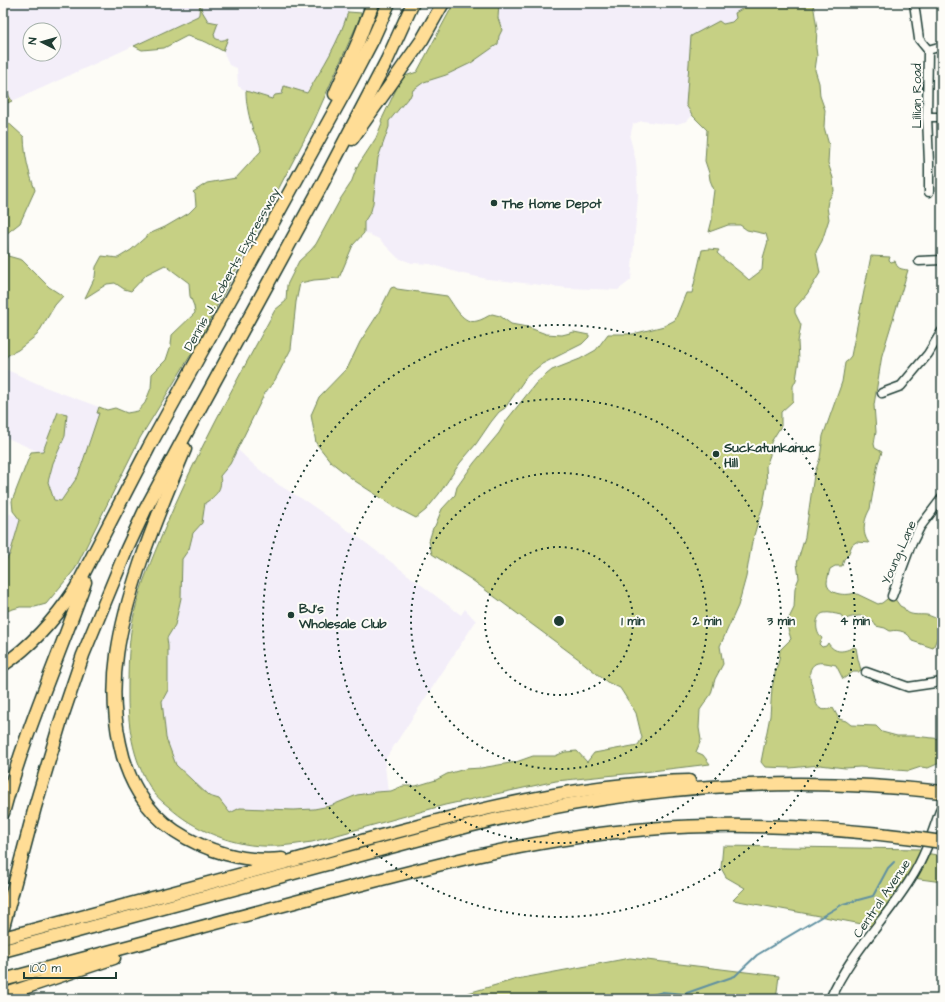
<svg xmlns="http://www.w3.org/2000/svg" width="945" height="1002" font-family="'Architects Daughter',sans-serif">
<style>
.built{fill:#f3eef9;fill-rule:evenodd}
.green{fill:#c6d084;stroke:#72865c}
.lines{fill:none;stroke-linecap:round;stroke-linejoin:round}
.stream{stroke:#5f90a1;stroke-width:2}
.minor-casing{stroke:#1f3d34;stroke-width:11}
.highway-casing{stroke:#1f3d34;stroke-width:15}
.minor{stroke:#fdfcf7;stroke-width:8}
.highway{stroke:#ffdd96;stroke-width:12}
.highway-bridge-casing{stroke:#1f3d34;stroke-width:15;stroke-linecap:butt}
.highway-bridge{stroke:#ffdd96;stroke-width:12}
.ring{fill:none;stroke:#1f3d34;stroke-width:2;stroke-dasharray:2 4}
.poi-dot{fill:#1f3d34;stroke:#fdfcf7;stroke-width:1.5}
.labels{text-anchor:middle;stroke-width:4;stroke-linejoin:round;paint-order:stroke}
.street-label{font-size:13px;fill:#1f3d34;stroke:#fdfcf7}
.poi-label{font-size:13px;font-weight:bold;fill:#1f3d34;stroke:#fdfcf7;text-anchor:start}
.centre{fill:#1f3d34;stroke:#fdfcf7;stroke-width:2}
.ring-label{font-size:12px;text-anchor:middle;font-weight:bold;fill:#1f3d34;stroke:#fdfcf7;stroke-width:4;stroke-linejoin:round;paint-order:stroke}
</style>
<rect width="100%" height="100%" fill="#fdfcf7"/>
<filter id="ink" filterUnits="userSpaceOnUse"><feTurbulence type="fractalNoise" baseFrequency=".025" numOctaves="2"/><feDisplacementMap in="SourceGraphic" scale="8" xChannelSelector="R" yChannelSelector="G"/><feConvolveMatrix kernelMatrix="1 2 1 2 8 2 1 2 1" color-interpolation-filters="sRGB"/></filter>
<g filter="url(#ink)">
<g class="built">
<path d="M 3,3 L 351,3 L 343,29 L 335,47 L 306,93 L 299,91 L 282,94 L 272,99 L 246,91 L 238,86 L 237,68 L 229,65 L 223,51 L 227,38 L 224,40 L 219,40 L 215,38 L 207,19 L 202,11 L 200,5 L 199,14 L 198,16 L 42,88 L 12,101 L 9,97 L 3,60 ZM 30,30 L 54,30 L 54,54 L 30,54 Z"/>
<path d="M 499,3 L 752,3 L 736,13 L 736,18 L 732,22 L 722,24 L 686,105 L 693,115 L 687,121 L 677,124 L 666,124 L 642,121 L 633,124 L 630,138 L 636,161 L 638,196 L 631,280 L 618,290 L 568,288 L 487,279 L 459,273 L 430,264 L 412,263 L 398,258 L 379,239 L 364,232 L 364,222 L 371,211 L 373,203 L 378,158 L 389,127 L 389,121 L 408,98 L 410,97 L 413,90 L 424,82 L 446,75 L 498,45 L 499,36 L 502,30 L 498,18 Z"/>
<path d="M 3,368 L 45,387 L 99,407 L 97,412 L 99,413 L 78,476 L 61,501 L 54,500 L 48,482 L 53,463 L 65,436 L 43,451 L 39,452 L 3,436 Z"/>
<path d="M 237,449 L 255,466 L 279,485 L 307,502 L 362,540 L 461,615 L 465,609 L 476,621 L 386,758 L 385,766 L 388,791 L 357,795 L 330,806 L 314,809 L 230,813 L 219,799 L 209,796 L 175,765 L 166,738 L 162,701 L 168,690 L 168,646 L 167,638 L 176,625 L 181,598 L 182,559 L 189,549 L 193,533 L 202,523 L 205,503 L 216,496 L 220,476 L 230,464 Z"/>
<path d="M 3,512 L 17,516 L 20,520 L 10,554 L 3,565 Z"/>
</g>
<g class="green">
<path d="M 200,3 L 202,11 L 208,21 L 218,23 L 214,34 L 215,38 C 220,41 223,41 228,38 L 223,51 L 206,42 L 187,36 L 164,48 L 142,50 L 134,46 L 198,16 L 199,14 Z"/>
<path d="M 454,3 L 499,3 L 498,18 L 502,30 L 499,36 L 498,44 L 471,63 L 446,75 L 424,82 L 413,90 L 410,97 L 408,98 L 389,121 L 389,127 L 378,158 L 373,203 L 371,211 L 364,222 L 364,233 L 353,245 L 339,278 L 314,280 L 300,283 L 296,302 L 291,349 L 275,380 L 265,393 L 230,464 L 220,476 C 223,489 216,496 205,503 L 202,523 L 193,533 L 189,549 L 182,559 L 181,598 L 175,625 L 167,638 L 168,646 L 168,690 L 162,701 L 166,738 L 176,765 L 209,796 L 219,799 L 230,813 L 240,808 L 293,810 L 314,809 L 330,806 L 357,795 L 376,792 L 391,791 L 403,786 L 416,786 L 436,780 L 447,774 L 465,769 L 481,768 L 516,762 L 533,756 L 555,756 L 565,752 L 577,751 L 587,762 L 594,753 L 638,745 L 642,738 L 636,713 L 620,688 L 607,682 L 580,660 L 472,580 L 432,554 L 429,541 L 433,528 L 435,526 L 442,509 L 455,495 L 457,487 L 474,463 L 499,433 L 506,421 L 536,383 L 552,370 L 580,359 L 596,350 L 608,334 L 633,334 L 664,326 L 675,320 L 686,293 L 692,293 L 702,250 L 709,249 L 719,250 L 717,253 C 727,263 739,270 749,280 L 762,270 L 763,258 L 768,241 L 766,234 L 747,230 L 740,225 L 728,225 L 709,232 L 712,220 L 712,205 L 714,190 L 710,180 L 709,173 L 705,161 L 707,130 L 693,116 L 686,105 L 691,36 L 719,21 L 723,24 L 732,22 L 736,18 L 735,13 L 752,3 L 813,3 L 817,29 L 816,48 L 817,56 L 815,70 L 819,83 L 820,96 L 825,110 L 824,127 L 829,145 L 828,163 L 833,178 L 834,191 L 828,201 L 827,207 L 829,219 L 822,241 L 816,252 L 820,273 L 807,294 L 795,308 L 795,313 L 801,325 L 798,342 L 799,360 L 796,380 L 793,386 L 793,401 L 781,412 L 781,426 L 771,442 L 770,455 L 766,466 L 767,484 L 763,505 L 752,542 L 746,577 L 738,606 L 720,646 L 723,664 L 715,679 L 711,694 L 700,710 L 699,728 L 701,740 L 696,752 L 703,755 L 710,764 L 635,773 L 556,781 L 445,805 L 312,842 C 296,844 280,847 263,846 C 230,845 193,829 169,807 C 164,803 158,798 154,793 C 134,765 128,730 128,697 C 128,668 128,638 135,610 C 141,584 152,559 162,535 C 194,457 235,384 275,310 L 286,301 L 287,285 L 299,261 L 311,250 L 316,244 L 341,198 L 351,183 L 357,167 L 376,138 L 382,123 L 381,121 L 402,77 L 417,72 Z"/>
<path d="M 348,12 L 362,13 L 313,123 L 195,348 L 140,438 L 75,569 L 46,604 L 35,607 L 20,607 L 3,612 L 3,565 L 10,554 L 20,520 L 13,511 L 12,501 L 31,452 L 43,451 L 58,412 L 67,414 L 65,436 L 53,463 L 48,482 L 54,500 L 61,501 L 78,476 L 99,413 L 97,413 L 99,407 L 107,410 L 115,408 L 127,413 L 138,411 L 145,403 L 151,388 L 152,374 L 166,360 L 171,345 L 172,335 L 195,313 L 194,306 L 190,296 L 189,283 L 165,265 L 147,274 L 131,291 L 124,289 L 115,283 L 107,284 L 85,298 L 95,277 L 96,267 L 102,256 L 118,258 L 131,250 L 149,234 L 165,227 L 189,213 L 196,206 L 195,194 L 193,192 L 207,183 L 236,178 L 261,151 C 260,141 257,138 253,130 C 249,117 246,104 246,91 L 272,99 L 275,95 L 282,94 L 284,86 L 307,93 C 323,67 339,42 348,12 Z"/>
<path d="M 3,60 L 9,96 L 12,101 L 3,105 Z"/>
<path d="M 3,118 L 24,137 C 25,158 28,170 35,190 L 20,223 L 6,234 L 8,256 L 22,260 L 49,287 L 63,296 L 55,305 L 37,335 L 18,350 L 8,355 L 3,362 Z"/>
<path d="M 871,256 L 890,257 L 889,260 L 891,262 L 895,261 C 897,269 901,269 908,270 L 882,355 L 874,405 L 876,432 L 874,444 L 875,448 L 882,452 L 878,463 L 870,509 C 864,519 861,533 869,543 L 856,542 L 852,545 L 848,555 L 844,559 L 842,566 L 835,566 L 830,569 C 829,573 827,579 827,583 C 828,595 846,596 855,593 L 878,604 L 882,603 L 892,595 L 900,606 L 904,608 C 908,617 919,614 927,615 C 932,616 935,619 942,619 L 942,634 L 938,636 L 933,648 L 912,641 C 909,632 899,629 890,631 L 885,628 L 876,626 C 868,612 856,615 843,620 L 841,615 C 836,614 829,612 824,613 C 814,615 815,634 822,638 L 819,644 L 822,647 L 826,646 L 828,643 C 835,654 844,652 854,647 L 856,648 L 858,659 L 861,670 L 860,672 L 853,672 L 843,679 L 836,665 C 830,664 820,661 815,664 C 806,670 811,682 813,690 C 816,703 816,714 833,708 L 839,719 L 846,721 L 851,725 L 876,726 L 882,732 L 897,736 L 914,736 L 942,739 L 942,762 L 928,768 L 921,767 L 909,771 L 860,767 L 845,768 L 820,765 L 790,768 L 765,767 L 761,762 L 770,716 L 772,688 L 776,669 L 779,660 L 780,650 L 791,639 L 787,626 L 788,620 L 794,608 L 795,588 L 799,578 L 797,563 L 805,537 L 814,475 L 820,458 L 823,436 L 842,382 L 845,363 L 851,356 Z"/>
<path d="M 394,287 L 397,289 L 447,296 C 454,305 463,325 477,321 C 482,320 488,316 492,314 L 500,316 L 511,324 L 527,327 L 546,334 L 562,335 L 574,332 L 589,335 L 589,337 L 582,344 L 542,364 L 527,376 L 505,408 L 499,412 L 491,422 L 476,444 L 460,463 L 439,494 L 426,510 L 416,518 L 395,507 L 355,481 L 331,462 L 316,443 L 311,415 L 319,397 L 348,367 L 360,342 L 378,314 L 391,288 Z"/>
<path d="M 723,846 L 921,849 L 925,850 L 926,853 L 942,856 L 942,882 L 913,878 L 878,927 L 733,900 L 745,888 L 726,877 L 721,868 Z"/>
<path d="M 630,958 L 779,976 L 776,999 L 447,999 L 517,979 Z"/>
</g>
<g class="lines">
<path class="stream" d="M 641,999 L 641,998 L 663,992 L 684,994 L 735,976 L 757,955 L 843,904 L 873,896 L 888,868 L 894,862"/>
<defs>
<g id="minor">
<path d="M 914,3 L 919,39 L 928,50 L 927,117 L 929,163 L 929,192"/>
<path d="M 928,50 L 942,46"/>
<path d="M 927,117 L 942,117"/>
<path d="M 919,261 L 942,260"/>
<path d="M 882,393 L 901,386 L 928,354 L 942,331"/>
<path d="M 892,596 L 910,547 L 920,527 L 942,498"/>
<path d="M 866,672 L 908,687 L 942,682"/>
<path d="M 830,999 C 849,955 885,920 910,880 C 925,857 933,831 942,805"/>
</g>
<g id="highway">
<path d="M 335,94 L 358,42 L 373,3"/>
<path d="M 352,139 L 422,40 L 443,3"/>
<path d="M 185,449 C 169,487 153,525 140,564 C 120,624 106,681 120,744 C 127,779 145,811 175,831 C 205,851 245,863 282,859"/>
<path d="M 3,665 C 33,645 56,618 76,588 L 149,447 L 351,81 L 372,41 L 389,3"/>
<path d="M 3,813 C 24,734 58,659 85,582"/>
<path d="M 3,927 L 35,807 L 61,720 L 83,655 L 126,551 L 145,510 L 188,430 L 319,190 L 387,60 L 413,3"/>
<path d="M 3,938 L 291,861 C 331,849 371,838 411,828 C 502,803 594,783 689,781"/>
<path d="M 3,951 L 469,826 C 624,787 783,774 942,792"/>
<path d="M 3,980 C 105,953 208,925 310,898 C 423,868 532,838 648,829 C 737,822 827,827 914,838"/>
<path d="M 3,995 L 114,958"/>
</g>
</defs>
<use href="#minor" class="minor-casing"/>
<use href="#highway" class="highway-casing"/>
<use href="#minor" class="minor"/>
<use href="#highway" class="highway"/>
<defs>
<path id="highway-bridge" d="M 914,838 L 942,842"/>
</defs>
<use href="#highway-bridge" class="highway-bridge-casing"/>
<use href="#highway-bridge" class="highway-bridge"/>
</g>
</g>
<g class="ring">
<circle cx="559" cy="621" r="74"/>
<circle cx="559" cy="621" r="148"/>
<circle cx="559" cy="621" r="222"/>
<circle cx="559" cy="621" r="296"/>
</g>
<g class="poi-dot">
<circle cx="494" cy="203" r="4"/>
<circle cx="716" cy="454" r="4"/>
<circle cx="291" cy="615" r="4"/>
</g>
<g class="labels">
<g class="street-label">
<text transform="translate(916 96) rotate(-90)" y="5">Lillian Road</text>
<text transform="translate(231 269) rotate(-61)" y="5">Dennis J. Roberts Expressway</text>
<text transform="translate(898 552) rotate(-66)" y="5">Young Lane</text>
<text transform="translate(881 898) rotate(-56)" y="5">Central Avenue</text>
</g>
<g class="poi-label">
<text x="502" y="208">The Home Depot</text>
<text x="724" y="452">Suckatunkanuc<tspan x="724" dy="15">Hill</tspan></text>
<text x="299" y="613">BJ's<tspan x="299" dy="15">Wholesale Club</tspan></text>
</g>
</g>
<circle cx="559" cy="621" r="6" class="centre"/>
<g class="ring-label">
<text x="633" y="625">1 min</text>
<text x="707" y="625">2 min</text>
<text x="781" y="625">3 min</text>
<text x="855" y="625">4 min</text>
</g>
<rect width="945" height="1002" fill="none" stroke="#fdfcf7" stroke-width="16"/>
<rect x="8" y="8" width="929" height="986" fill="none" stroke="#1f3d34" stroke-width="1.5" filter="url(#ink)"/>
<g transform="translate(42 42) rotate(276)"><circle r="19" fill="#fdfcf7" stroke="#a4b0a9"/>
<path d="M0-3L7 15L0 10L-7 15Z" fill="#1f3d34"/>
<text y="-6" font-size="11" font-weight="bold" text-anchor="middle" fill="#1f3d34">N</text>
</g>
<path d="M24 972v6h92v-6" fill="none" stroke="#1f3d34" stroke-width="2"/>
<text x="30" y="972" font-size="12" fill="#1f3d34" stroke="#fdfcf7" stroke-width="3" paint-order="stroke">100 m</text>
</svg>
